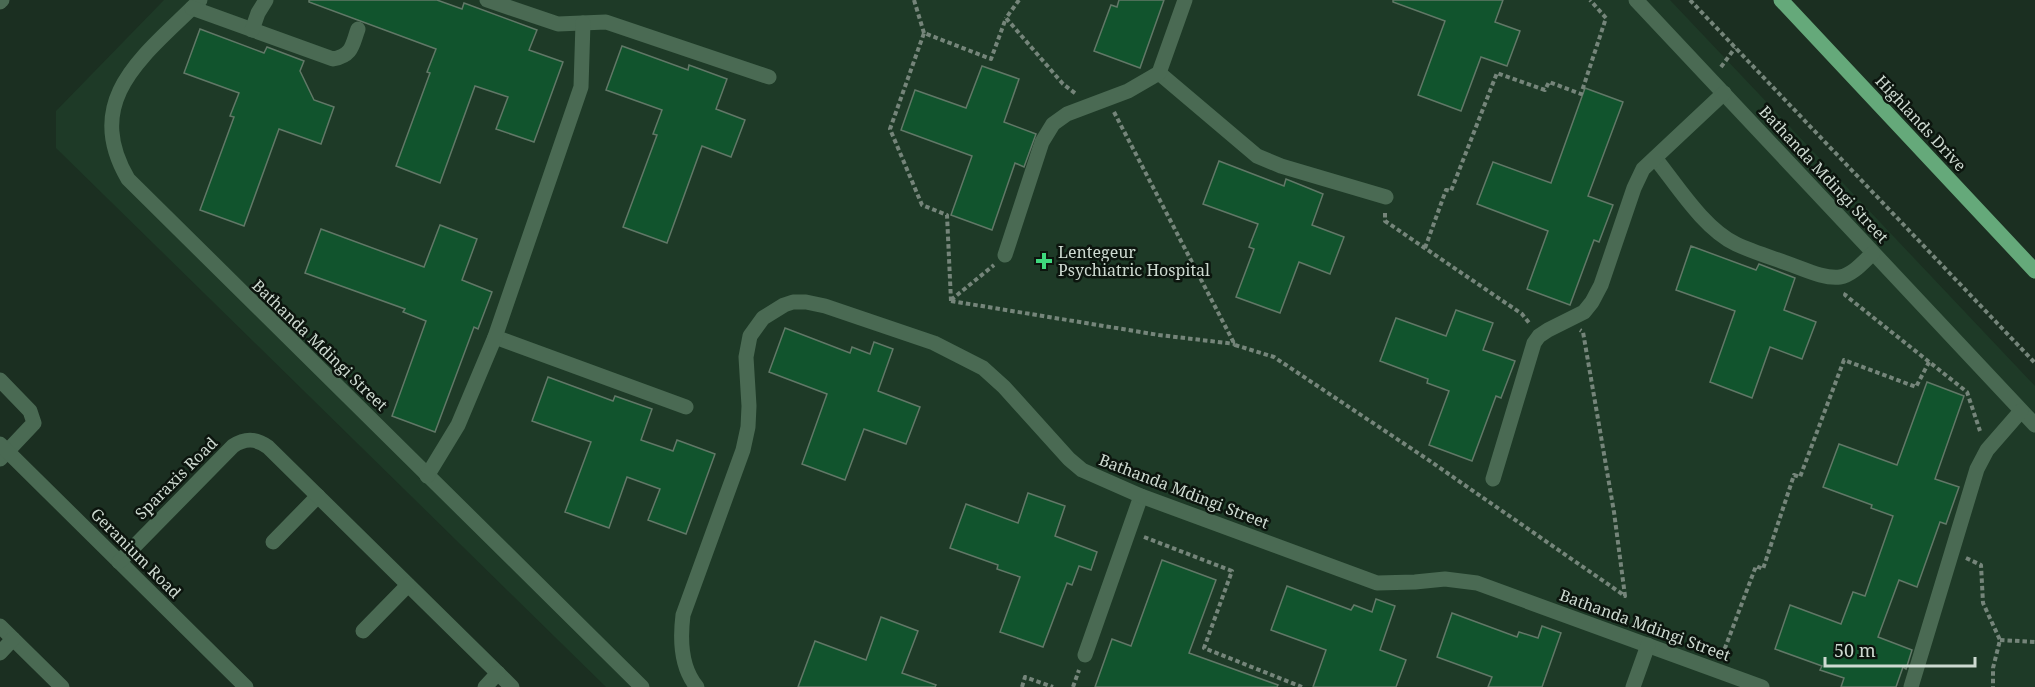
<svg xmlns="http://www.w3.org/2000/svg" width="2035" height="687" font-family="'Noto Serif',serif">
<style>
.built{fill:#1e3a27}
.building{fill:#11542d;stroke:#617867;stroke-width:1.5}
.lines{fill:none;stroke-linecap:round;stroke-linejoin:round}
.path{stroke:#75857a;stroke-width:4;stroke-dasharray:4.5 3;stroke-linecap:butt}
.minor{stroke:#4a6a53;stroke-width:15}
.major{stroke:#65a97a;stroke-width:15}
.poi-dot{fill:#3fd77d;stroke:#0c150e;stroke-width:2}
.labels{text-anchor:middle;stroke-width:5;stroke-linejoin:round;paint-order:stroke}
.street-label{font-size:16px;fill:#cedad1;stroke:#0c150e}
.poi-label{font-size:16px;fill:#cedad1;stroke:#0c150e;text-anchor:start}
</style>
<rect width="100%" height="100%" fill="#1b2f21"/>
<path class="built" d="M 164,0 L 1670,0 L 2035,386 L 2035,687 L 606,687 L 56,148 L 56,111 Z"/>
<g class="building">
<path d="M 309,0 L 437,0 L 462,9 L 464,3 L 537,30 L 529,50 L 563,62 L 534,142 L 496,129 L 508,97 L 475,86 L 440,183 L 396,166 L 430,73 L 427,72 L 436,49 L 309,2 Z"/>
<path d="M 1119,0 L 1164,0 L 1140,68 L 1094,51 L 1111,5 L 1117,7 Z"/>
<path d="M 1393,0 L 1503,0 L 1495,22 L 1520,31 L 1507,66 L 1481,57 L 1461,111 L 1418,95 L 1445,21 L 1393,2 Z"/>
<path d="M 200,29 L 264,53 L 267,47 L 304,61 L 300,71 L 314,100 L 334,107 L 321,144 L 279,129 L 244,226 L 200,210 L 234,117 L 230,116 L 239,93 L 184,73 Z"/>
<path d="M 622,46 L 688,70 L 689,65 L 727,79 L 716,109 L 745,120 L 731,157 L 702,146 L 667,243 L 623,227 L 657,135 L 653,134 L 662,110 L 606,90 Z"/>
<path d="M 982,66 L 1019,79 L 1004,122 L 1036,134 L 1024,167 L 1015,163 L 992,230 L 951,215 L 972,156 L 901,130 L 915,90 L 966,108 Z"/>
<path d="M 1585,88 L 1623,102 L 1588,196 L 1613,205 L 1599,242 L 1594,240 L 1570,305 L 1527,289 L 1548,231 L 1477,204 L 1493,162 L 1551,183 Z"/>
<path d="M 1219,161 L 1284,186 L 1286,179 L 1323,194 L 1312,225 L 1344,237 L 1330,274 L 1299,262 L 1280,313 L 1236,297 L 1254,249 L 1249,247 L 1258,224 L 1203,204 Z"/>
<path d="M 440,225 L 477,239 L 462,280 L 492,292 L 478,329 L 474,327 L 435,432 L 392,416 L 426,321 L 403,312 L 405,309 L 305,273 L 321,229 L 424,267 Z"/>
<path d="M 1691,246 L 1756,270 L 1759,264 L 1795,278 L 1784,310 L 1816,322 L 1802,359 L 1770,347 L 1752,398 L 1710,382 L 1735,311 L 1676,290 Z"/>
<path d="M 1456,310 L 1493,323 L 1483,350 L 1515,361 L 1501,398 L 1496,396 L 1472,461 L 1429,445 L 1449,391 L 1427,383 L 1428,379 L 1380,361 L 1396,318 L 1446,336 Z"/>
<path d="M 785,328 L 850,353 L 852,347 L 870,354 L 874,342 L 893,349 L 878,391 L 920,407 L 906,444 L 864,429 L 845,480 L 802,464 L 827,394 L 769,372 Z"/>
<path d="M 548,377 L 613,401 L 615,396 L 652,409 L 641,440 L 673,451 L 677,440 L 715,454 L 686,534 L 648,520 L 660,489 L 627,477 L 609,528 L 565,512 L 591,442 L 532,421 Z"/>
<path d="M 1927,382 L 1964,396 L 1935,479 L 1959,487 L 1946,524 L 1940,522 L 1917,587 L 1899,580 L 1878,637 L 1912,650 L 1906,669 L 1903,667 L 1896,687 L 1841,687 L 1844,678 L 1820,670 L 1822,666 L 1775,649 L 1790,605 L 1841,624 L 1853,592 L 1865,596 L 1893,516 L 1871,508 L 1872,505 L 1823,487 L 1839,444 L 1897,465 Z"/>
<path d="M 1028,493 L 1065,506 L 1055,536 L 1097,552 L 1091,570 L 1079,566 L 1072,585 L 1067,583 L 1043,647 L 1000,632 L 1020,577 L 997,569 L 998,565 L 950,548 L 966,504 L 1018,523 Z"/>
<path d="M 1162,560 L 1216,580 L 1189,653 L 1278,685 L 1277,687 L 1095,687 L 1112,639 L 1131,646 Z"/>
<path d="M 1287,586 L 1351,610 L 1354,605 L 1372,612 L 1376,599 L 1395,606 L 1380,650 L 1406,660 L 1396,687 L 1313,687 L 1326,650 L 1271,630 Z"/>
<path d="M 1452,613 L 1517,637 L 1519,632 L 1538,638 L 1542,626 L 1561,633 L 1542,687 L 1488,687 L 1492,677 L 1437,657 Z"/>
<path d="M 881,617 L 918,631 L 902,673 L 936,685 L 935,687 L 798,687 L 815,641 L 866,660 Z"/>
</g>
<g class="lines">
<g class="path">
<path d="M 914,0 L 924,33"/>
<path d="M 1019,0 L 1006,18 L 1063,84 L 1076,94"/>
<path d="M 1690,0 L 2035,363"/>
<path d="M 1721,67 L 1735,48"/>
<path d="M 1114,112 L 1235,345 L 1274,357 L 1427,459 L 1625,596 L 1614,512 L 1583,332 L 1580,330"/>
<path d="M 1385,213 L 1385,221 L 1522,314 L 1530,324"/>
<path d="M 1425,248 L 1446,190 L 1451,191 L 1497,73 L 1545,90 L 1549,82 L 1581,94 L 1606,18 L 1590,0"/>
<path d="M 1846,293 L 1845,295 L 1967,392 L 1980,431"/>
<path d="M 951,300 L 994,265"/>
<path d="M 951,301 L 947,215 L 922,205 L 890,129 L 924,33 L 991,59 L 1006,18"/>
<path d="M 951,301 L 1159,335 L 1235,344"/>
<path d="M 1144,537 L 1232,571 L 1204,648 L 1302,687"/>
<path d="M 1966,558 L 1981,565 L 1983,603 L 2000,640 L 1993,668 L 1993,687"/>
<path d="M 2000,640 L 2035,642"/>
<path d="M 1722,656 L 1756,566 L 1763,569 L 1794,475 L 1800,477 L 1844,360 L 1916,387 L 1929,362"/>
<path d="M 1022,687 L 1025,677 L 1053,687"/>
<path d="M 1073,687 L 1079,670"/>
</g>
<g class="minor">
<path d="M 200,0 C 148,53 80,97 128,179 L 642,687"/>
<path d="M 487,0 L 558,24 L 606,22 L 769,77"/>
<path d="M 1636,0 L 2035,425"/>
<path d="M 0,2 L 2,0"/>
<path d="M 192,8 L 333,59 C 353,55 352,45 358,29"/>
<path d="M 252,30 L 258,13 L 266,0"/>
<path d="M 1159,73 L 1257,156 L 1281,166 L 1386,197"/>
<path d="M 1655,158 C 1677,185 1703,228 1736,244 C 1753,252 1773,258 1792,265 C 1806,270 1825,279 1840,277 C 1853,275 1864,261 1873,253"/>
<path d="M 1005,255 L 1042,142 L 1053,124 L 1067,114 L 1128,91 L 1159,73 L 1185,0"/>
<path d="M 495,337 L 686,407"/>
<path d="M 0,380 L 30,411 L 34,423 L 0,459"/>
<path d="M 0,444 L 246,687"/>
<path d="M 427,476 L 458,425 L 495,337 L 581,87 L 583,23"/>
<path d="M 1493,479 L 1534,343 L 1539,336 L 1548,330 L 1584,312 L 1592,302 L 1601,285 L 1634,188 L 1643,169 L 1724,93"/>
<path d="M 273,542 L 318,496"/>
<path d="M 119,562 L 233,446 C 245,438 256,438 268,447 L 512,687"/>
<path d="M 0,626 L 62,687"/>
<path d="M 363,631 L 408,585"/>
<path d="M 0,653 L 13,639"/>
<path d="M 1085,655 L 1141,496"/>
<path d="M 485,687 L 498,673"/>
<path d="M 697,687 C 680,667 680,639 683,615 L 743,450 L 748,427 L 749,406 L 746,357 L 750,336 L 763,318 L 784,305 L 793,302 L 806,302 L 825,306 L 934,343 L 983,368 L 1004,387 L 1069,459 L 1082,470 L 1141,496 L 1377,583 L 1415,582 L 1445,579 L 1477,583 L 1762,687"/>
<path d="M 1633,687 L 1648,645"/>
<path d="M 1911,687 L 1977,469 L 1987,450 L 2021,411"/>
</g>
<path class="major" d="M 1781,0 L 2035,271"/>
</g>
<path class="poi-dot" d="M1041 252h6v6h6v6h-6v6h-6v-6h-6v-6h6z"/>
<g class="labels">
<g class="street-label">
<text transform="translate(1921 123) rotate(47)" y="6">Highlands Drive</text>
<text transform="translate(1824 174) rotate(47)" y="6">Bathanda Mdingi Street</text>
<text transform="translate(320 345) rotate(44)" y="6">Bathanda Mdingi Street</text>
<text transform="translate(176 478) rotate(-45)" y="6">Sparaxis Road</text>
<text transform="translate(1184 491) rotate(21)" y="6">Bathanda Mdingi Street</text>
<text transform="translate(136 553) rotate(45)" y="6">Geranium Road</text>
<text transform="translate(1645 625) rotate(20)" y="6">Bathanda Mdingi Street</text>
</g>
<g class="poi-label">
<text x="1058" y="258">Lentegeur<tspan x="1058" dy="18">Psychiatric Hospital</tspan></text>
</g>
</g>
<path d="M1825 657v9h150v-9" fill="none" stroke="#cedad1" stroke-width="3"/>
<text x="1834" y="657" font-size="18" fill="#cedad1" stroke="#0c150e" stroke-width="4.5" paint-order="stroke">50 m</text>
</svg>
